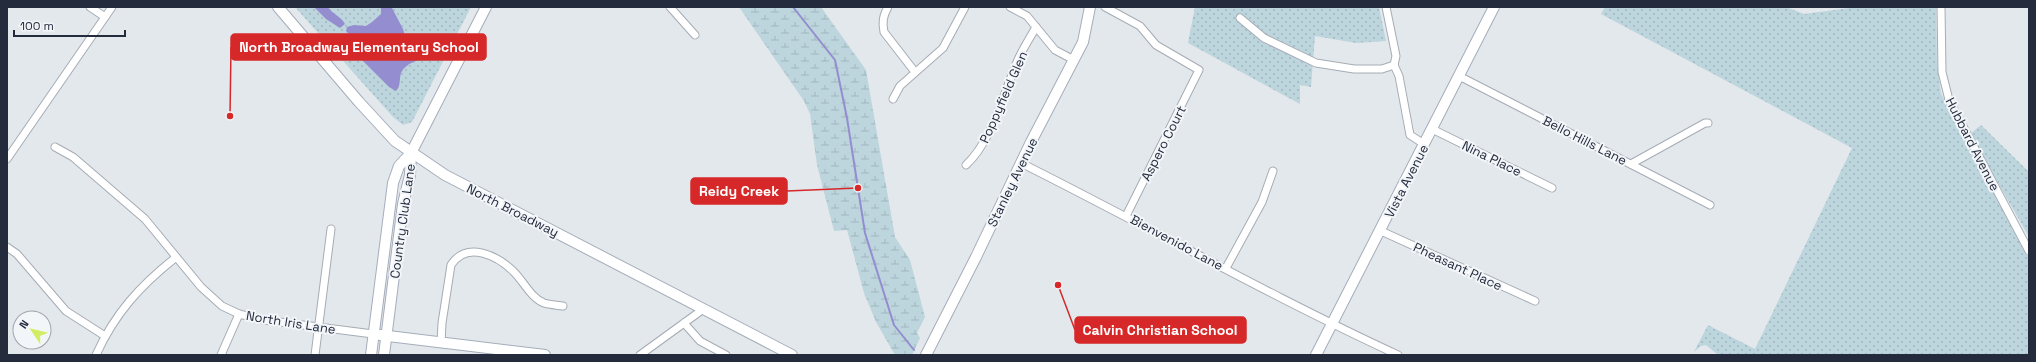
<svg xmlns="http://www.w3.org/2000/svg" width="2036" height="362" font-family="'Space Grotesk',sans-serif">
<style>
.grass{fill:url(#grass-dots)}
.wetland{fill:url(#wetland-marsh)}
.water{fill:#948dcf}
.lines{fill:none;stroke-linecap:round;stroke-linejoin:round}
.stream{stroke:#948dcf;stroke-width:2}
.street-casing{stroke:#a6acb4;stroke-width:9}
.secondary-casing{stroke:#a5adbb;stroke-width:12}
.street{stroke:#fff;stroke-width:7}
.secondary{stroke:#fff;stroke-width:10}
.labels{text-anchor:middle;stroke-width:4;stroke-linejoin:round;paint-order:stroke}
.street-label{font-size:13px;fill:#232b3d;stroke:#f3f6f9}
.leader{fill:none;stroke:#d62828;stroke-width:1.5}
.callout-dot{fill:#d62828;stroke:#f3f6f9;stroke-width:1.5}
.callout{fill:#d62828;stroke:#d62828;stroke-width:1.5}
.callout-label{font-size:14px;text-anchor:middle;font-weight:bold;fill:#fff}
</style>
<defs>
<pattern id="grass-dots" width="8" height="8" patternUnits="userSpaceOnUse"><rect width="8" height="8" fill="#bdd5dd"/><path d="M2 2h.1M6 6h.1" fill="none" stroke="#a2b7bf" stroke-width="1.8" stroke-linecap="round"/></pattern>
<pattern id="wetland-marsh" width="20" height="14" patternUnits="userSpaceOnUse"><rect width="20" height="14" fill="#bdd5dd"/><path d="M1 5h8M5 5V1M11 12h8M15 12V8" fill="none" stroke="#a2b7bf"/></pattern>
</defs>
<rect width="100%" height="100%" fill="#e3e8ec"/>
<g class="grass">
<path d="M 295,7 L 471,7 L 412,122 L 403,125 L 393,117 Z"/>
<path d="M 1195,7 L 1379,7 L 1386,41 L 1356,43 L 1315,36 L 1311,87 L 1300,85 L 1300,104 L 1188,43 Z"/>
<path d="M 1605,7 L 1786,7 L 1804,14 L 1857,7 L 1936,7 L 1937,64 L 1941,94 L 2029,258 L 2029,355 L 1718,355 L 1706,345 L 1701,346 L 1694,352 L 1708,325 L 1755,349 L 1852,148 L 1601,14 Z"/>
<path d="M 1981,125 L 2029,172 L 2029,237 L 1970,134 Z"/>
</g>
<path class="wetland" d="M 739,7 L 821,7 L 866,70 L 895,237 L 910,260 L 925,317 L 917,333 L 920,338 L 912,355 L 895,355 L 876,322 L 864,293 L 847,230 L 834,231 L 817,165 L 810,114 L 804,101 Z"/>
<g class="water">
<path d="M 314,7 L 328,7 C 332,14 341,16 345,24 L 340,28 L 326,19 Z"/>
<path d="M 381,7 L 392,8 L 403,29 L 409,50 L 415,54 L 426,50 L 427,55 C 419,61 406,62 401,73 C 399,79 401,86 396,91 L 389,87 L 357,55 L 351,36 L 346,31 L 347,27 L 354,25 L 366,26 L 372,22 L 381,14 Z"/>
</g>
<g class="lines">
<path class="stream" d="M 793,7 L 835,60 L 847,118 L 865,233 L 894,325 L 914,350"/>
<defs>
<g id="street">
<path d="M 90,7 L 105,17"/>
<path d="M 670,7 L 695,35"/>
<path d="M 888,7 C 883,16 882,22 884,32 L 915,72"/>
<path d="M 1010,7 L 1027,16 L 1055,50 L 1074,60"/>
<path d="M 1105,7 L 1140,26 L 1156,45 L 1199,70 L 1126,216"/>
<path d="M 1386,7 L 1396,56 L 1394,65"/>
<path d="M 1941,7 L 1942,72 L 1949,100 L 2029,251"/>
<path d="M 1240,18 L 1264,38 L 1316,63 L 1354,69 L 1382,69 L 1394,65"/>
<path d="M 1394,65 L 1399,76 L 1410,135 L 1424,144"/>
<path d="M 1459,76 L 1710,205"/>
<path d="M 893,99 L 900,86 L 943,48 L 965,7"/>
<path d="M 1432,129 L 1552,188"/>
<path d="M 55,147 L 73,157 L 145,219 L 201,287 L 222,306 L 239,314 L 264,320 L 373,334"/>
<path d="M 7,159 L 112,7"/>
<path d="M 1021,163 C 1147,226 1270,296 1398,355"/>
<path d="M 1631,164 L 1705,123 L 1708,123"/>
<path d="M 966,165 C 992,141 1003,95 1017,62 C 1022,50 1030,38 1036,27"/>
<path d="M 1381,231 L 1535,301"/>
<path d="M 7,247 L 17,254 L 66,311 L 105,336"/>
<path d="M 1226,268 L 1262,202 L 1273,171"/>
<path d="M 684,323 L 700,341 L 726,355"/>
<path d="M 441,343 L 442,323 L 451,265 C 467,240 498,256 514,272 C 524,282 531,298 544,303 C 550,305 557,305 563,306"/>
<path d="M 96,355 C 115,313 140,286 175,258"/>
<path d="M 221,355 L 239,314"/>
<path d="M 315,355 L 331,229"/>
<path d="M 640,355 L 702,310"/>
</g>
<g id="secondary">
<path d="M 278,7 L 359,102 L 395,141 L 445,175 L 792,355"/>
<path d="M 380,335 L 545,355"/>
<path d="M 371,355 L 393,183 L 399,166 L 411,153 L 486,7"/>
<path d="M 384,355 L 403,204 L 410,175 L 411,153"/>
<path d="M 926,355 L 976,257 L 1031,142 L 1083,42 L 1090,7"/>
<path d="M 1316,355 L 1494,7"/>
</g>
</defs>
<use href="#street" class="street-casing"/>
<use href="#secondary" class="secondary-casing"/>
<use href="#street" class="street"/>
<use href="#secondary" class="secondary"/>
</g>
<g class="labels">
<g class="street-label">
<text transform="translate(1003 97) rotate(-66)" y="5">Poppyfield Glen</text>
<text transform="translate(1585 140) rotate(27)" y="5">Bello Hills Lane</text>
<text transform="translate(1163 143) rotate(-63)" y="5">Aspero Court</text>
<text transform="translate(1973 144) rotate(63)" y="5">Hubbard Avenue</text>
<text transform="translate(1492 158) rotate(26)" y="5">Nina Place</text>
<text transform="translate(1406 181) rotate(-63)" y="5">Vista Avenue</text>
<text transform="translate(1012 182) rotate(-64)" y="5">Stanley Avenue</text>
<text transform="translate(513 210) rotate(27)" y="5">North Broadway</text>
<text transform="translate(402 221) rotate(-82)" y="5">Country Club Lane</text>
<text transform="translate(1177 242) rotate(28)" y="5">Bienvenido Lane</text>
<text transform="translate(1458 266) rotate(25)" y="5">Pheasant Place</text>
<text transform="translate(291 322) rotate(9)" y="5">North Iris Lane</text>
</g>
</g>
<path class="leader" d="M230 116L231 47M858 188L787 191M1058 285L1075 330"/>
<g class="callout-dot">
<circle cx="230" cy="116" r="4"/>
<circle cx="858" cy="188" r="4"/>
<circle cx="1058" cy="285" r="4"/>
</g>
<g class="callout">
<rect x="231" y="34" width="255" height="26" rx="4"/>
<rect x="691" y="178" width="96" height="26" rx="4"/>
<rect x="1075" y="317" width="171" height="26" rx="4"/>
</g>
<g class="callout-label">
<text x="359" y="52">North Broadway Elementary School</text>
<text x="739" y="196">Reidy Creek</text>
<text x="1160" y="335">Calvin Christian School</text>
</g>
<rect width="2036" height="362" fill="none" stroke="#232b3d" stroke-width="16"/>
<g transform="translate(32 330) rotate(305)"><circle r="19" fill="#f3f6f9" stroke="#a0a5ae"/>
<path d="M0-3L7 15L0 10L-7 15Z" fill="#d1ed61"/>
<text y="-6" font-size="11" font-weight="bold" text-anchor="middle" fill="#232b3d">N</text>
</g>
<path d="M14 30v6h111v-6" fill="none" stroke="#232b3d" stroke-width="2"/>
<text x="20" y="30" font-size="12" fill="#232b3d" stroke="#f3f6f9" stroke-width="3" paint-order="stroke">100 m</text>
</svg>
